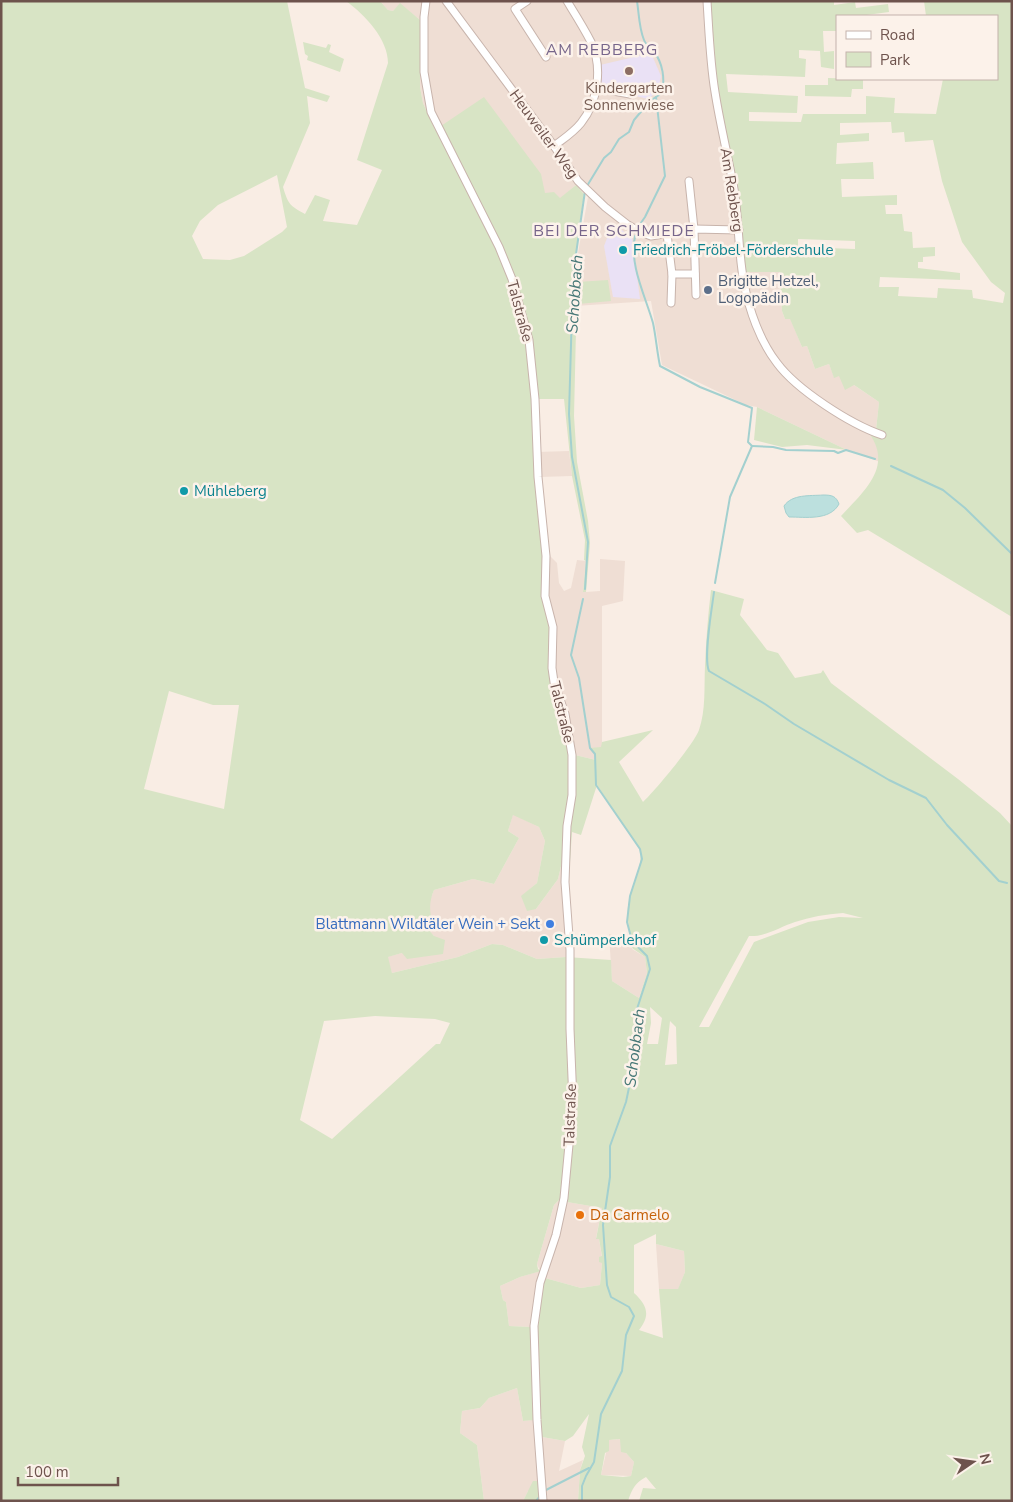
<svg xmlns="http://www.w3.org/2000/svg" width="1013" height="1502" font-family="'Nunito Sans',sans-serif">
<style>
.residential{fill:#efded4}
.education{fill:#eae1f5}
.green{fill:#d8e4c5;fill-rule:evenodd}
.water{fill:#bce0de;stroke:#a3d0cf}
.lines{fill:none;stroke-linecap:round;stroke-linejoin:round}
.stream{stroke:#a3d0cf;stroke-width:2}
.minor-casing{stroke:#c8b4ac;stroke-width:9}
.minor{stroke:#fff;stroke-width:7}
.education-dot{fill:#8d6e63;stroke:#fcf2ea;stroke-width:2}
.culture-dot{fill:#0f9aa8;stroke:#fcf2ea;stroke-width:2}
.service-dot{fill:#5c6f8a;stroke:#fcf2ea;stroke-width:2}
.shop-dot{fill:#3f7fe0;stroke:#fcf2ea;stroke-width:2}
.food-dot{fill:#e8710a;stroke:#fcf2ea;stroke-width:2}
.labels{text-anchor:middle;stroke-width:5;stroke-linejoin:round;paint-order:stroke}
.education-label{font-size:15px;fill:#785e54;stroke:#fcf2ea}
.street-label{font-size:15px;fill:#6e534d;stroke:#fcf2ea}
.culture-label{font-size:15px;fill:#0d838f;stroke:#fcf2ea;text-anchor:start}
.service-label{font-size:15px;fill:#4e5e75;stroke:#fcf2ea;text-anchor:start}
.shop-label{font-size:15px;fill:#366cbe;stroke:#fcf2ea;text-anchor:end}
.food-label{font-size:15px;fill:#c56008;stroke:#fcf2ea;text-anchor:start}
.neighbourhood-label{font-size:16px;letter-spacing:1px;fill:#77668b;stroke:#fcf2ea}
.water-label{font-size:16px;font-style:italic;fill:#477877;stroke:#fcf2ea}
</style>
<rect width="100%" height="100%" fill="#f9ede4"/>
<g class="residential">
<path d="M 380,1 L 710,1 L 743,271 L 780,272 L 782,311 L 785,319 L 790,318 L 802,347 L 807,346 L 815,369 L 829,364 L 834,377 L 839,375 L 879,402 L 876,430 L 881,441 L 880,462 L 847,450 L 757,407 L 746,405 L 662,365 L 651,301 L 575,306 L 576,277 L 578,253 L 588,197 L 576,185 L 560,199 L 544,193 L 440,128 L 435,130 L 423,103 L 420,87 L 420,20 L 400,4 L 393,11 L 388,10 Z"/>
<path d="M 569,451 L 572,476 L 540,477 L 537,452 Z"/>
<path d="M 549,555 L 557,563 L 559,583 L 564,591 L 571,588 L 577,560 L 586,561 L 583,592 L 586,592 L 600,591 L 600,559 L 625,561 L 623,601 L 602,606 L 602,748 L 590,748 L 595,754 L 596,760 L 575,755 L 563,714 L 549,628 L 542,597 Z"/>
<path d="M 513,814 L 539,827 L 545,841 L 537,883 L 522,896 L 536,909 L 558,879 L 562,862 L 570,862 L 569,882 L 573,959 L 566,957 L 537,959 L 503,945 L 492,944 L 458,957 L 392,973 L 387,957 L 402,953 L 434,936 L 426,928 L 433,924 L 429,910 L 430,900 L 434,890 L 473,879 L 494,884 L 519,838 L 508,831 Z"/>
<path d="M 609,934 L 631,941 L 632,949 L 645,957 L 647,973 L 639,998 L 612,981 Z"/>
<path d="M 561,1198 L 567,1199 L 567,1202 L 602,1208 L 596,1238 L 599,1239 L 602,1257 L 599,1257 L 602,1263 L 600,1285 L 581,1288 L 545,1278 L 531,1327 L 509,1326 L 506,1302 L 503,1300 L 500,1286 L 520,1277 L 540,1271 L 537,1264 L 554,1205 Z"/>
<path d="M 656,1244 L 684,1251 L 685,1272 L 678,1290 L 659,1289 Z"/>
<path d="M 517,1388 L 523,1421 L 541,1419 L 542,1437 L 565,1441 L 559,1471 L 583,1460 L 580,1470 L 578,1501 L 541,1501 L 528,1491 L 523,1501 L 484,1501 L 477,1445 L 460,1433 L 462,1411 L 480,1408 L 489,1398 Z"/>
<path d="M 621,1439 L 626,1453 L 634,1462 L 631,1476 L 601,1475 L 609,1440 Z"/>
</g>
<g class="education">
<path d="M 651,53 L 661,76 L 658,91 L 648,99 L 599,87 L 600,65 Z"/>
<path d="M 613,223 L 632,238 L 640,299 L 613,297 L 604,246 Z"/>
</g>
<g class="green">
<path d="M 1,1 L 287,1 L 305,88 L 330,96 L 327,102 L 307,96 L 310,123 L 283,187 C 288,204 290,206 305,214 L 315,195 L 330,200 L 323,221 L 357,225 L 382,170 L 357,160 L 388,63 C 388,39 365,15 346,1 L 380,1 L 388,10 L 393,11 L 400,3 L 420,20 L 420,87 L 423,103 L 435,130 L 484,97 L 541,174 L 545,193 L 554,192 L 560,198 L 576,185 L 584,194 L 573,275 L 571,329 L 576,330 L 574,416 L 577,462 L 588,521 L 590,543 L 586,592 L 583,592 L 586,561 L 584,560 L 585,540 L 572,476 L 564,399 L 538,399 L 537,452 L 549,555 L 542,597 L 549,628 L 550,668 L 575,755 L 596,760 L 595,754 L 590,748 L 601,747 L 602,742 L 653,730 L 619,762 L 643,802 C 654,792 694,744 699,730 C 706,710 704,687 705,666 C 706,640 708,615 711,590 L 744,599 L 740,615 L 767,650 L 778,653 L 795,678 L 821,673 L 823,670 L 831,683 L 958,779 L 1000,813 L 1012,826 L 1012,1501 L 639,1501 L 643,1488 L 656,1489 L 646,1477 C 635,1483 632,1489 628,1501 L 578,1501 L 580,1470 L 585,1456 L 582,1447 L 589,1414 L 573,1436 L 565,1441 L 542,1437 C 540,1386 530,1328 545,1278 L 581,1288 L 600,1285 L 602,1263 L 599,1262 L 599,1257 L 602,1256 L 599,1239 L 596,1239 L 602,1208 L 567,1202 L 567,1199 L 561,1198 L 554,1205 L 537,1264 L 538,1269 L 541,1271 L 520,1277 L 500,1286 L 503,1300 L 506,1302 L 509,1326 L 531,1327 L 535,1420 L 523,1421 L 517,1388 L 489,1398 L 480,1408 L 462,1411 L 460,1433 L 477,1445 L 484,1501 L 1,1501 ZM 277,175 L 287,227 L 282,232 L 244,256 L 230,260 L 203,259 L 192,236 L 200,221 L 218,205 ZM 169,691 L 213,705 L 239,705 L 224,809 L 144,789 ZM 597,785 L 640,850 C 643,869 631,887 628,906 C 626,921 631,934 632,948 L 645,957 L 647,973 L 639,998 L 612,981 L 611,960 L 566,957 L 537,959 L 503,945 L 492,944 L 458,957 L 392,973 L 388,957 L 402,953 L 407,959 L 443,954 L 445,940 L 434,936 L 427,928 L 433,924 C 429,911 429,902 434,890 L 473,879 L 494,884 L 519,838 L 508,831 L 513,815 L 539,827 L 545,841 L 537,883 L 521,896 L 527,911 L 536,909 L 558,879 L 562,862 L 570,862 L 572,832 L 581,835 ZM 843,913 L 863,918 L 839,917 L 808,922 L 754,942 L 709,1027 L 699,1027 L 749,936 C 765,937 780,927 795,922 C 810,917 826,914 843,913 ZM 650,1007 L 662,1018 L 658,1044 L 647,1044 L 651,1023 ZM 375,1016 L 435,1019 L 450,1023 L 440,1044 L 436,1044 L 332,1139 L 300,1120 L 324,1021 ZM 670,1021 L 676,1027 L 677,1064 L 665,1065 ZM 656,1234 L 656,1244 L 684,1251 L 685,1272 L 678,1289 L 659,1289 L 663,1338 L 639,1330 C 651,1315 647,1305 634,1293 L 634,1245 ZM 620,1439 L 621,1452 L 626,1453 L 634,1462 L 631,1476 L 623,1477 L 601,1475 L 605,1453 L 609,1451 L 609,1440 Z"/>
<path d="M 710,1 L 834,1 L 834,5 L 855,2 L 856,8 L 888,4 L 889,12 L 859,16 L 837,16 L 837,31 L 823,31 L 824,52 L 834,51 L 834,69 L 821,67 L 820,51 L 799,50 L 799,58 L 806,59 L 805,77 L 726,74 L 728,92 L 798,96 L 797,113 L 749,112 L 749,121 L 801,122 L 803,114 L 866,114 L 866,96 L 895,98 L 894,113 L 936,114 L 943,79 L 997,79 L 997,16 L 926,16 L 924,1 L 1012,1 L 1012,617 L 868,530 L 857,533 L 841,516 C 866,489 896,464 865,428 L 876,430 L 879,402 L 854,385 L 845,390 L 839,376 L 834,378 L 829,364 L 815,369 L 807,346 L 802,347 L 790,319 L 785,319 L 782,311 L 780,272 L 743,272 L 718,93 ZM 891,122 L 892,133 L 904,132 L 905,142 L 933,140 L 942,181 L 962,242 L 991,282 L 1005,293 L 1003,303 L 973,298 L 972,290 L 938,288 L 937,298 L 898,296 L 899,287 L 879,287 L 880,277 L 960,280 L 960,273 L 918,268 L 918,262 L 923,262 L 923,257 L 935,256 L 935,247 L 913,248 L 912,232 L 904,231 L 902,214 L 886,214 L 885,205 L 897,205 L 897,195 L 842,197 L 841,179 L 874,179 L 873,162 L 836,164 L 837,143 L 869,141 L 869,133 L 840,135 L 840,123 ZM 798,239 L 855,241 L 855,249 L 798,247 Z"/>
<path d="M 303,42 L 326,48 L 328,44 L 331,45 L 329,52 L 344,59 L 340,72 L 307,60 L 308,56 L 305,54 Z"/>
<path d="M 828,78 L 863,79 L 863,89 L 852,89 L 851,97 L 805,96 L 805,85 L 828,85 Z"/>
<path d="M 608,280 L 611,301 L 578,304 L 577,282 Z"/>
<path d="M 757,407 L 847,450 L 807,445 L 782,447 L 754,440 Z"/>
<path d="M 533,1481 L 537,1481 L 539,1482 L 541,1501 L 523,1501 Z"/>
</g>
<path class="water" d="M 823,495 C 832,495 836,496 839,504 C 830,521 805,517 789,517 L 786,513 L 784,506 C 792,494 810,496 823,495 Z"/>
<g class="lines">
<g class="stream">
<path d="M 587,186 L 604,158 L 611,152 L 619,139 L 629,132 L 634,120 L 650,101 L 662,93 C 665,79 663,63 654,52 C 650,48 646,45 644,40 C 639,28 639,14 637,1"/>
<path d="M 638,227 L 645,217 L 665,176 L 656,97"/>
<path d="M 635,236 C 629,265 645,295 653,323 C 656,337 657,352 660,366 L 700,387 L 752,408 L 748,442 L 752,446 L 730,497 L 715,583"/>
<path d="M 752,446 L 773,447 L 786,450 L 834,451 L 838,453 L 846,450 L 875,459"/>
<path d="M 891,466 L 943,490 L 965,508 L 1012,554"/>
<path d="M 585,589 L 588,542 L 572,457 L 569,414 L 573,275 L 585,191"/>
<path d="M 714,592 C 712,608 703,658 709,671 L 765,704 L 794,724 L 889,780 L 926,798 L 947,825 L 999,881 L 1007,883"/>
<path d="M 544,1491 L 589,1468"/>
<path d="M 536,1501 L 541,1495"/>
<path d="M 582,1501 L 582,1486 L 586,1476 L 594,1462 L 601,1414 L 622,1371 L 626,1335 L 634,1316 L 629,1307 L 611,1297 L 607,1285 L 603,1225 L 610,1177 L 610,1146 L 626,1102 L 636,1054 L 636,1012 L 650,969 L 647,956 L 632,941 L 627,922 L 630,896 L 642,859 L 640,849 L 596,785 L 595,754 L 590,748 L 579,678 L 571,655 L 583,599"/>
</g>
<defs>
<g id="minor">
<path d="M 426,1 L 424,17 L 424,72 L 431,112 L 499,247 L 512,279 L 529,340 L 535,399 L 538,477 L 546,556 L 545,596 L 553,627 L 552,668 L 554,682 L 565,714 L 572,755 L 572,795 L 567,826 L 565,882 L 570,950 L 570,1029 L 573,1102 L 564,1198 L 556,1235 L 540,1283 L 534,1326 L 537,1420 L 543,1501"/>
<path d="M 446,1 L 554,146 L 578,181 L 605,207 L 628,225 L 640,232 L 651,236 L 694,229 L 739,230"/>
<path d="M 527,1 L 515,9 L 546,57"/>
<path d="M 707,1 C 709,31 710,62 715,92 C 720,124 728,156 734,189 C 739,220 738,252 744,283 C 749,310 760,341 777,363 C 797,390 850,424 882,435"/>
<path d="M 596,88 L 630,94"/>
<path d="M 554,146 C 563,139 573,133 581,123 C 598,102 603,67 591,42 C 584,28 575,14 567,1"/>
<path d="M 689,181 L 694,229 L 696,295"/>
<path d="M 667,234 L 672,274 L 671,303"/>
<path d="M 672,274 L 695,274"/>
</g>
</defs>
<use href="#minor" class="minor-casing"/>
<use href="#minor" class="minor"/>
</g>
<circle class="education-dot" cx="629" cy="71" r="5"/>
<g class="culture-dot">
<circle cx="623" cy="250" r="5"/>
<circle cx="184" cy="491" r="5"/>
<circle cx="544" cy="940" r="5"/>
</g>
<circle class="service-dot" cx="708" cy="290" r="5"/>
<circle class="shop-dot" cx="550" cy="924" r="5"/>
<circle class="food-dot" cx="580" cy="1215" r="5"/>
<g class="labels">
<g class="education-label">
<text x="629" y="93">Kindergarten<tspan x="629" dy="17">Sonnenwiese</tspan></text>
</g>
<g class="street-label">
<text transform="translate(544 134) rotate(54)" y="5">Heuweiler Weg</text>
<text transform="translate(732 190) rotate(81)" y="5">Am Rebberg</text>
<text transform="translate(520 311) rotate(75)" y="5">Talstraße</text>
<text transform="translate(562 712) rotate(76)" y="5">Talstraße</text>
<text transform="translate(570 1115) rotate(-88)" y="5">Talstraße</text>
</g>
<g class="culture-label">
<text x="633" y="255">Friedrich-Fröbel-Förderschule</text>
<text x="194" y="496">Mühleberg</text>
<text x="554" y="945">Schümperlehof</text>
</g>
<g class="service-label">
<text x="718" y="286">Brigitte Hetzel,<tspan x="718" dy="17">Logopädin</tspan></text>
</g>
<g class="shop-label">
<text x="540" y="929">Blattmann Wildtäler Wein + Sekt</text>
</g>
<g class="food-label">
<text x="590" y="1220">Da Carmelo</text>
</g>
<g class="neighbourhood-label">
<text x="602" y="55">AM REBBERG</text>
<text x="614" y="236">BEI DER SCHMIEDE</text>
</g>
<g class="water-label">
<text transform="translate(574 294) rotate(-86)" y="6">Schobbach</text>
<text transform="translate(634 1048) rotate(-83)" y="6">Schobbach</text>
</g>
</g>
<rect width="1013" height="1502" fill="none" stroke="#6e534d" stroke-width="5"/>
<rect x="836" y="15" width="162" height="65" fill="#fcf2ea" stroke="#c3b2ab"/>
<rect x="846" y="31" width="25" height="8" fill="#ffffff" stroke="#c3b2ab"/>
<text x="880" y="40" font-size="15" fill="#6e534d">Road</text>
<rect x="846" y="52" width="25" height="15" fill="#d8e4c5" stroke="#c3b2ab"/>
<text x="880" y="65" font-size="15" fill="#6e534d">Park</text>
<g transform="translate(973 1462) rotate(77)" stroke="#fcf2ea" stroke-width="4" paint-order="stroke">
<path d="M0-4L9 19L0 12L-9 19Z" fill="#6e534d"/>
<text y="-8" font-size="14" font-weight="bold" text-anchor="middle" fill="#6e534d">N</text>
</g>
<path d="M18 1477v8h100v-8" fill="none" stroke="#6e534d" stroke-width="2.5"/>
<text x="25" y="1477" font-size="15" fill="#6e534d" stroke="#fcf2ea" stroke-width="4" paint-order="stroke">100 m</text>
</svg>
